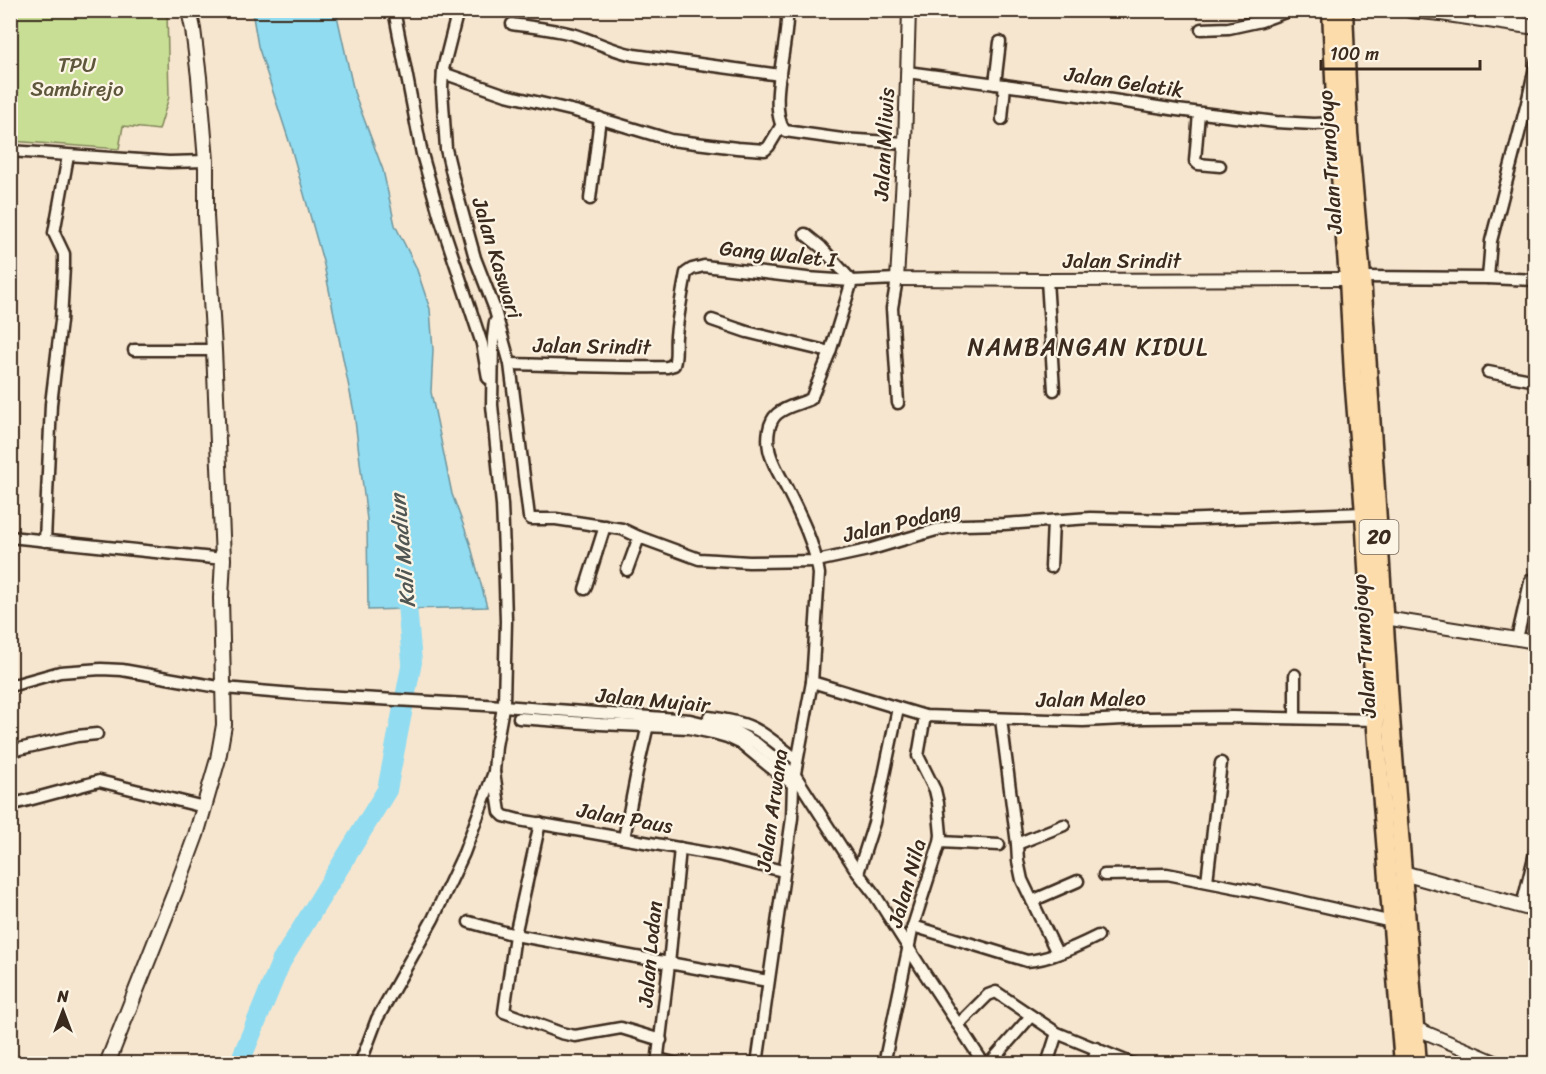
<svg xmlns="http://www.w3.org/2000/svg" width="1546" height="1074" font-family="Sriracha,sans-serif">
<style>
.green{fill:#c7de94;stroke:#818459;stroke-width:1.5}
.water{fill:#91dcf1;stroke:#6f959d;stroke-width:1.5}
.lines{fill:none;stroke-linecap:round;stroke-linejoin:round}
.river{stroke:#91dcf1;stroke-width:20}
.minor-casing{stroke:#3b2a1e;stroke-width:15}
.tertiary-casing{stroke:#3b2a1e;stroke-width:16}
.secondary-casing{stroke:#3b2a1e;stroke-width:18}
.trunk-casing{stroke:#3b2a1e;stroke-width:21}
.minor{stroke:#fcf5e5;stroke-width:10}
.tertiary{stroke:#fcf5e5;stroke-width:12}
.secondary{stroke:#fcf5e5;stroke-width:14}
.trunk{stroke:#fddcac;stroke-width:16}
.labels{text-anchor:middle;stroke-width:4.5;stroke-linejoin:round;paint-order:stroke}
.shield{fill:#fcf5e5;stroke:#75675a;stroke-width:1.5}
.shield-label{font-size:20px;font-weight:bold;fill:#3b2a1e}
.park-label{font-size:21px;fill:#5e573c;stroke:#fcf5e5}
.street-label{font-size:21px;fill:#3b2a1e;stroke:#fcf5e5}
.water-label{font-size:22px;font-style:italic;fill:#505653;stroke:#fcf5e5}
.quarter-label{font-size:24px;letter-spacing:1.5px;fill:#3b2a1e;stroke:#fcf5e5}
</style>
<rect width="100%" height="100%" fill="#f7e6cf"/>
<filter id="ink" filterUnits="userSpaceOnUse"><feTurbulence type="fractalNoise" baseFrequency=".0167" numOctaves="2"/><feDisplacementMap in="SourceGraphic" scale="12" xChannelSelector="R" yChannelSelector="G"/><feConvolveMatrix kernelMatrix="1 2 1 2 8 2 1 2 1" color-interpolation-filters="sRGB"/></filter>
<g filter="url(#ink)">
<path class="green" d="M 10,11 L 167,11 L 169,97 L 159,130 L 123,126 L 119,149 L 11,141 Z"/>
<path class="water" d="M 252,11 L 336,11 L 354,92 L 383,170 L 395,225 L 416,267 L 430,309 L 433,350 L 431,392 L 452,494 L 470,543 L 487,607 L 368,610 L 367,520 L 354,412 L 324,265 L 290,144 L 258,46 Z"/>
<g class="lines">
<path class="river" d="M 239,1064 L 281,962 L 387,790 L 412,662 L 405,582"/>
<defs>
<g id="minor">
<path d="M 394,10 L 422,154 L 440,218 L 482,344 L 488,378"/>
<path d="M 458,10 L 443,69 L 442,89 L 446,149 L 453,178 L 475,258 L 494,307 L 510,364 L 529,517 L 531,519 L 556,519 L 622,529 L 639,537 L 699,559 L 749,562 L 817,561 L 868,550 L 936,530 L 963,525 L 1004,524 L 1090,518 L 1176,520 L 1364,513"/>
<path d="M 787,10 C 790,41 766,106 785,131 L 842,139 L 905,143"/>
<path d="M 512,24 C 532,27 552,29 572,34 C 593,40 612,51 634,55 L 780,75"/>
<path d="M 1201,29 L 1229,28 L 1261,21 L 1291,10"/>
<path d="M 907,72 L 1093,97 L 1177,110 L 1276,122 L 1314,124 L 1336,123"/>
<path d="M 443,73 L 506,95 L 575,111 L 671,140 L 737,148 L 765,150 L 769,146 L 781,126"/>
<path d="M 995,84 L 1000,42"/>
<path d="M 1199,113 L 1195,161 L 1198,164 L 1220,166"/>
<path d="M 1002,119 L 1005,85"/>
<path d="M 10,151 L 169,162 L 206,161"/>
<path d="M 590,199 L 600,118"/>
<path d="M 805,234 L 821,247 L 852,281"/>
<path d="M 1362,277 L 1488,278 L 1536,280"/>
<path d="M 1488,278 L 1491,241 L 1527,103 L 1536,63"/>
<path d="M 1047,280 L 1054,390"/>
<path d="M 712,320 L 747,332 L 830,352"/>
<path d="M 134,350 L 214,350"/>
<path d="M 510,364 C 562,365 615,368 667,367 L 674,365 C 677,356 675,346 676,336 C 678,315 682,294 686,273 L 692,269 L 704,266 L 807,278 L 852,281 L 897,279 L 892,308 L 898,403"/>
<path d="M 1488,372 L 1536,381"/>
<path d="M 10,537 L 223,559"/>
<path d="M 45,541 L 51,404 L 61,321 L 64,266 L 64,254 L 54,233 L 68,156"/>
<path d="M 1051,567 L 1053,521"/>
<path d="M 627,570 L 639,537"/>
<path d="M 585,589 L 605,526"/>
<path d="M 1517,639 L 1530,582 L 1531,580 L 1536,579"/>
<path d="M 812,682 L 925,716 L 1083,721 L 1144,718 L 1232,717 L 1377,720"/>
<path d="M 10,686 L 60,672 L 101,669 L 122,670 L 224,688 L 306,695 L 503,706 L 690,720 L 733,730 L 756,743 L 795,775 L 858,873 L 875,895 L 925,974 L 984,1064"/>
<path d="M 709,717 C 723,719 738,721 751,727 C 765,733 785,750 797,760"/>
<path d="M 519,718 L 600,724 L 689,728 L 713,733 L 727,737 L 742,744 L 781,776 L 793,784"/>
<path d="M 1295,718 L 1295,675"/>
<path d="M 1001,719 L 1017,844 L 1018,861 L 1022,880 L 1057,953"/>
<path d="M 10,751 L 77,736 L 97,734"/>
<path d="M 494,772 L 500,812 L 504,816 L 519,820 L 718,855 L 783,871"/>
<path d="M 10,805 L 99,781 L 204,807"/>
<path d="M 540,823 L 515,935 L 768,981"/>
<path d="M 624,838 L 637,772 L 648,725"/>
<path d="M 940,842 L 999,845"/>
<path d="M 1017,844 L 1064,825"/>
<path d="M 858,873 L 874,823 L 898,708"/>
<path d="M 1104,875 L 1167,874 L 1269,894 L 1392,922"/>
<path d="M 1207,881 L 1221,763"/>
<path d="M 1032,901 L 1078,881"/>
<path d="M 1522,906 L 1536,849"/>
<path d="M 469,922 L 515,935 L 504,1012 L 561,1033 L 575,1036 L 621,1028 L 661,1040"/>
<path d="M 913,926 L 1027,961 C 1049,960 1078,946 1098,936"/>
<path d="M 958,1025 L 988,995 L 996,992 L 1057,1033 L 1133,1064"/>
<path d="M 658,1059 L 678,1064"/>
<path d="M 360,1064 L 377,1019 L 433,919 L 464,853 L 494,772 L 496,746 L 504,702 L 506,621 L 504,551 L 502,505 L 492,405 L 493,338 L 495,322"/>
<path d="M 657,1064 L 669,964 L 680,848"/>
<path d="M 757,1064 L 792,818 L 793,784 L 812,682 L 819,574 C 815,545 801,517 788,491 C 782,479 771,462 769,449 C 767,438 768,422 777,414 C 786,406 800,404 811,399 L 830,352 L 852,281"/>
<path d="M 884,1064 L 913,926 L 940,842 L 941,835 L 938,803 L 935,790 L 918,756 L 925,716"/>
<path d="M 989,1064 L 1031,1016"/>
<path d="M 1047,1064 L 1057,1033"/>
<path d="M 1092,1064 L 1097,1048"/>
</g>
<g id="tertiary">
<path d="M 909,10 L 905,143 L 897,279 L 1047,280 L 1348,279"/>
<path d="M 1385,618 L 1536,642"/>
<path d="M 1415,1028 L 1500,1064"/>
</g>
<g id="secondary">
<path d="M 1410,10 L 1441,13 L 1536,27"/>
<path d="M 1403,873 L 1536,910"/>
<path d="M 107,1064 L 175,892 L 196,835 L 218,759 L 224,725 L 221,598 L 223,559 L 214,350 L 206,216 L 206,161 L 199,77 L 193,29 L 189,10"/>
</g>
<g id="trunk">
<path d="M 1331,10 L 1336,123 L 1348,279 L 1353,376 L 1364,513 L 1376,729 L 1403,1064"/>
<path d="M 1344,10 L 1349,133 L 1362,277 L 1391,718 L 1418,1064"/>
</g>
</defs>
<use href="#minor" class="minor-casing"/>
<use href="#tertiary" class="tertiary-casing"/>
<use href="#secondary" class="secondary-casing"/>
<use href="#trunk" class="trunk-casing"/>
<use href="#minor" class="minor"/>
<use href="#tertiary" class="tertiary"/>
<use href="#secondary" class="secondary"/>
<use href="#trunk" class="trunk"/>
</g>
</g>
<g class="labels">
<rect class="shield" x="1359.5" y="520" width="39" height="34" rx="4.5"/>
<g class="shield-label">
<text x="1379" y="544">20</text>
</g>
<g class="park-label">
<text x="77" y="72">TPU<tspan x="77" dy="24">Sambirejo</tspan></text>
</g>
<g class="street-label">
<text transform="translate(1124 82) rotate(8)" y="7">Jalan Gelatik</text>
<text transform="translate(884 144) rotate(-87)" y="7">Jalan Mliwis</text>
<text transform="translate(1330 162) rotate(-94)" y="7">Jalan Trunojoyo</text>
<text transform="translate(778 254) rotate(6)" y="7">Gang Walet I</text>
<text transform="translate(497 258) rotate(73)" y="7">Jalan Kaswari</text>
<text x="1122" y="268">Jalan Srindit</text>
<text transform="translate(592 346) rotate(1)" y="7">Jalan Srindit</text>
<text transform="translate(902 522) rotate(-13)" y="7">Jalan Podang</text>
<text transform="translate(1364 646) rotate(-94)" y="7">Jalan Trunojoyo</text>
<text transform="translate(1091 699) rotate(-1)" y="7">Jalan Maleo</text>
<text transform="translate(653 700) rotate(5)" y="7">Jalan Mujair</text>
<text transform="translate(772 810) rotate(-82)" y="7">Jalan Arwana</text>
<text transform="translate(625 818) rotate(10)" y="7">Jalan Paus</text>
<text transform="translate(907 883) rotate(-74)" y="7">Jalan Nila</text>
<text transform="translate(650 954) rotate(-85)" y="7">Jalan Lodan</text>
</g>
<g class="water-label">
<text transform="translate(402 551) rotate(-95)" y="8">Kali Madiun</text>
</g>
<g class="quarter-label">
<text x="1088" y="355">NAMBANGAN KIDUL</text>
</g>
</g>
<rect width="1546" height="1074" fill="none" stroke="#fcf5e5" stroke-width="36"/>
<rect x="18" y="18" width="1510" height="1038" fill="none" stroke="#3b2a1e" stroke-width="2" filter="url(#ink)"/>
<g transform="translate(63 1011)" stroke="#fcf5e5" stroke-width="4.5" paint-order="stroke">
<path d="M0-4.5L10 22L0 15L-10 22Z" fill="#3b2a1e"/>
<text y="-9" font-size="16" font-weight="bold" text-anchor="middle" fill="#3b2a1e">N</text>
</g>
<path d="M1321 60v9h159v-9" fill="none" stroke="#3b2a1e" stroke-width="3"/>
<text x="1330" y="60" font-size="18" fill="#3b2a1e" stroke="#fcf5e5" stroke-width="4.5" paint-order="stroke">100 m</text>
</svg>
